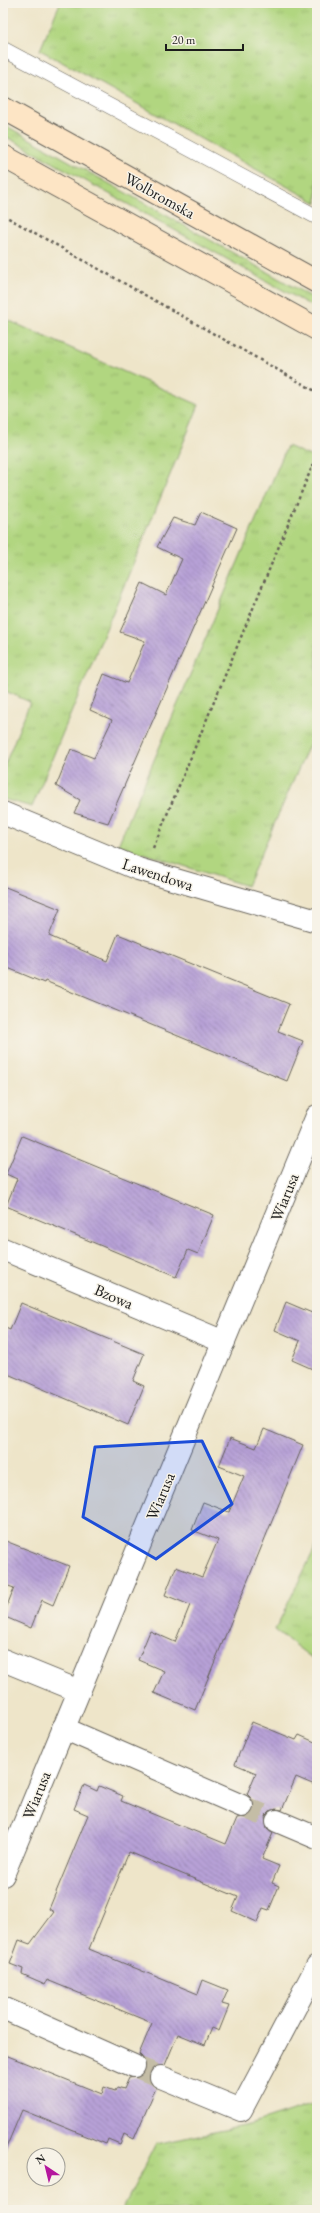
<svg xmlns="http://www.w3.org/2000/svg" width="320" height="2213" font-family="'EB Garamond',serif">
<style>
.grass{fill:url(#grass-tufts);stroke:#66794e}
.building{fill:url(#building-back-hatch)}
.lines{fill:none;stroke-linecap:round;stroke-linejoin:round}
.street-tunnel{stroke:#c4bda6;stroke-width:22;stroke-dasharray:22 11;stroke-linecap:butt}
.lane-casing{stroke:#666259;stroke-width:16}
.street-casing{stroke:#666259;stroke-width:24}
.secondary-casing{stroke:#666259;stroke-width:24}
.path{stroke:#666259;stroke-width:2.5;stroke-dasharray:3 3;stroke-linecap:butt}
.lane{stroke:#fff;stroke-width:15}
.street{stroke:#fff;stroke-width:22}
.secondary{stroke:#fde5c5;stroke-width:22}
.marked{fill:#1d4ed8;fill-opacity:0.2;stroke:#1d4ed8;stroke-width:3;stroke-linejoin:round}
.labels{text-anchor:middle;stroke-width:3;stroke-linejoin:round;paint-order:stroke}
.street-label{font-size:16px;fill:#1c1c1c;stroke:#f7f3e8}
</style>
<defs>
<pattern id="grass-tufts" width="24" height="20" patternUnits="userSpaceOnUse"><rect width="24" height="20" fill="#b1d680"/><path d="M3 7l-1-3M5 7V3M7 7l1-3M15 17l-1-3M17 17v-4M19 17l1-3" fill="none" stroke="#98b76e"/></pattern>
<pattern id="building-back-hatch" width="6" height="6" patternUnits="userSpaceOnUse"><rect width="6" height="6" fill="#b7a1d7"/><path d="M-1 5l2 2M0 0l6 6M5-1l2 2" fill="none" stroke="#9482ae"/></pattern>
</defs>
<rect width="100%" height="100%" fill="#f7f3e8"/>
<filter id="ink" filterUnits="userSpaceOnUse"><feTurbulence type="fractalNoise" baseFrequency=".025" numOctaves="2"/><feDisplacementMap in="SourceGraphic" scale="8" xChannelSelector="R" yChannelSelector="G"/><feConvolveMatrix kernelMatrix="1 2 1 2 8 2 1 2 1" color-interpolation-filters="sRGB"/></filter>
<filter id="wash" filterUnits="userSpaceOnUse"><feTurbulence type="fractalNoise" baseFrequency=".012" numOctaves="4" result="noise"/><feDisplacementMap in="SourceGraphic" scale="16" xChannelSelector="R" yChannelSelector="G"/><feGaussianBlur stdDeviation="0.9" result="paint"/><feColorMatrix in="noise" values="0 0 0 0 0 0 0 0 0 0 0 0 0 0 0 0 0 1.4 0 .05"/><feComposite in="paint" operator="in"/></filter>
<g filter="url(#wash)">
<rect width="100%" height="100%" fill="#eee5c9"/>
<g class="grass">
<path d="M 60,3 L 317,3 L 317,203 L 40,50 Z"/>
<path d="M 3,124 L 317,300 L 317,309 L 3,135 Z"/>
<path d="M 3,318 L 199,405 L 32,807 L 3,799 L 3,769 L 30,702 L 3,690 Z"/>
<path d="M 287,446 L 317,459 L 317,727 L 247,886 L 118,845 Z"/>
<path d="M 317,1544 L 317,1662 L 275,1630 Z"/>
<path d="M 317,2103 L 317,2210 L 122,2210 L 156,2144 L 253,2124 Z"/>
</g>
<g id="blocks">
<g class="building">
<path d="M 201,512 L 237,528 L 108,823 L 74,813 L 80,800 L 56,786 L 71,749 L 94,758 L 112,720 L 90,710 L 104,674 L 127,683 L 145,641 L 120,632 L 142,583 L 166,595 L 182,559 L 157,547 L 173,518 L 195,525 Z"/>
<path d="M 3,886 L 60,909 L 49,936 L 79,949 L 107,961 L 118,934 L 289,1004 L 278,1031 L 303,1041 L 287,1081 L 45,981 L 44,983 L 3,966 Z"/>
<path d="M 22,1136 L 214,1215 L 198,1254 L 188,1250 L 176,1277 L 6,1206 L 17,1179 L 6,1174 Z"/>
<path d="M 286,1302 L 312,1313 L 317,1302 L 317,1371 L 292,1360 L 300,1341 L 275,1330 Z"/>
<path d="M 21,1303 L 144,1354 L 133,1381 L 144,1386 L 128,1425 L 3,1372 L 3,1327 L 10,1330 Z"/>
<path d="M 264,1429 L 303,1445 L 195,1710 L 154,1693 L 164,1671 L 138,1660 L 150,1631 L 175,1642 L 190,1605 L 165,1595 L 176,1567 L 202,1577 L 218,1540 L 192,1530 L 203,1502 L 229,1512 L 244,1476 L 219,1466 L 230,1438 L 256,1448 Z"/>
<path d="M 3,1540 L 69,1566 L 53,1605 L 42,1600 L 31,1628 L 3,1616 L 14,1588 L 3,1584 Z"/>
<path d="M 252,1722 L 296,1740 L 299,1735 L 317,1743 L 317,1786 L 296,1777 L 282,1810 L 276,1809 L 270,1811 L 265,1816 L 267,1828 L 273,1833 L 262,1859 L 279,1866 L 272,1883 L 279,1886 L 269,1910 L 263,1908 L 257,1922 L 232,1911 L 238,1897 L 129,1852 L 89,1949 L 198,1994 L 203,1980 L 228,1990 L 222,2004 L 229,2006 L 219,2031 L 212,2028 L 205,2045 L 178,2034 L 165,2065 L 154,2067 L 150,2072 L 149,2079 L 156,2088 L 134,2139 L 124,2134 L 120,2144 L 108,2139 L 106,2144 L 22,2110 L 3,2155 L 3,2054 L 102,2094 L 104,2087 L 115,2091 L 117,2087 L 124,2089 L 129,2078 L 141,2076 L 146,2071 L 144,2059 L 139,2054 L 152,2023 L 47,1980 L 45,1984 L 22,1974 L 23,1969 L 10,1964 L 19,1940 L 30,1944 L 54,1912 L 49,1909 L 88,1815 L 74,1809 L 84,1785 L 97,1791 L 99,1786 L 123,1796 L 121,1801 L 226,1844 L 237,1818 L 249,1816 L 254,1811 L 252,1799 L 247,1794 L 256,1773 L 235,1764 Z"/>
</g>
</g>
</g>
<g filter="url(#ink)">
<use href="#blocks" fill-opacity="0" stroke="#666259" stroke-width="1"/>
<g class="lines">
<g class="street-tunnel">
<path d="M 242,1806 L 277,1821"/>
<path d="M 134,2066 L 161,2077"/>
</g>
<defs>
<path id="lane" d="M 3,49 L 317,217"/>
<g id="street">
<path d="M 3,813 L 138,869 L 317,921"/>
<path d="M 3,1249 L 224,1342"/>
<path d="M 3,1660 L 79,1691"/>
<path d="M 63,1728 L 242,1806"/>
<path d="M 277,1821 L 317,1838"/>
<path d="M 3,1875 L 317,1116"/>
<path d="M 3,2008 L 134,2066"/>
<path d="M 161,2077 L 241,2110 L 317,1966"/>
</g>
<g id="secondary">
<path d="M 3,108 L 317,282"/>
<path d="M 3,156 L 317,329"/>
</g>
</defs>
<use href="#lane" class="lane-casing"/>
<use href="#street" class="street-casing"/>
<use href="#secondary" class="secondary-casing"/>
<g class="path">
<path d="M 3,215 L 317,392"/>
<path d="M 153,848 L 317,455"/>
</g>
<use href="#lane" class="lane"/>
<use href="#street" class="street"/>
<use href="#secondary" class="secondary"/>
</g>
</g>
<path class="marked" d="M 202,1441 L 232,1504 L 156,1559 L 83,1517 L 95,1447 Z"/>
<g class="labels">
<g class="street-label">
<text transform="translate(160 195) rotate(29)" y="6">Wolbromska</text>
<text transform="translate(158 874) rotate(18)" y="6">Lawendowa</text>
<text transform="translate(284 1197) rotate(-68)" y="6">Wiarusa</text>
<text transform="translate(114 1296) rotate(23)" y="6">Bzowa</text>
<text transform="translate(160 1496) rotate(-67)" y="6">Wiarusa</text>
<text transform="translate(36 1795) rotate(-68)" y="6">Wiarusa</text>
</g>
</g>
<rect width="320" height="2213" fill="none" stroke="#f7f3e8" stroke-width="16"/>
<g transform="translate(46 2167) rotate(325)"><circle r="19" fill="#f7f3e8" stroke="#9f9d96"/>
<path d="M0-3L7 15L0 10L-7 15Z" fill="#b5179e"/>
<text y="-6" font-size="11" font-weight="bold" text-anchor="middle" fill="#1c1c1c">N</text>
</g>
<path d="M166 44v6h77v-6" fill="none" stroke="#1c1c1c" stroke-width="2"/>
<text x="172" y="44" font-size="12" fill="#1c1c1c" stroke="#f7f3e8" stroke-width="3" paint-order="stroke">20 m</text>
</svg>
